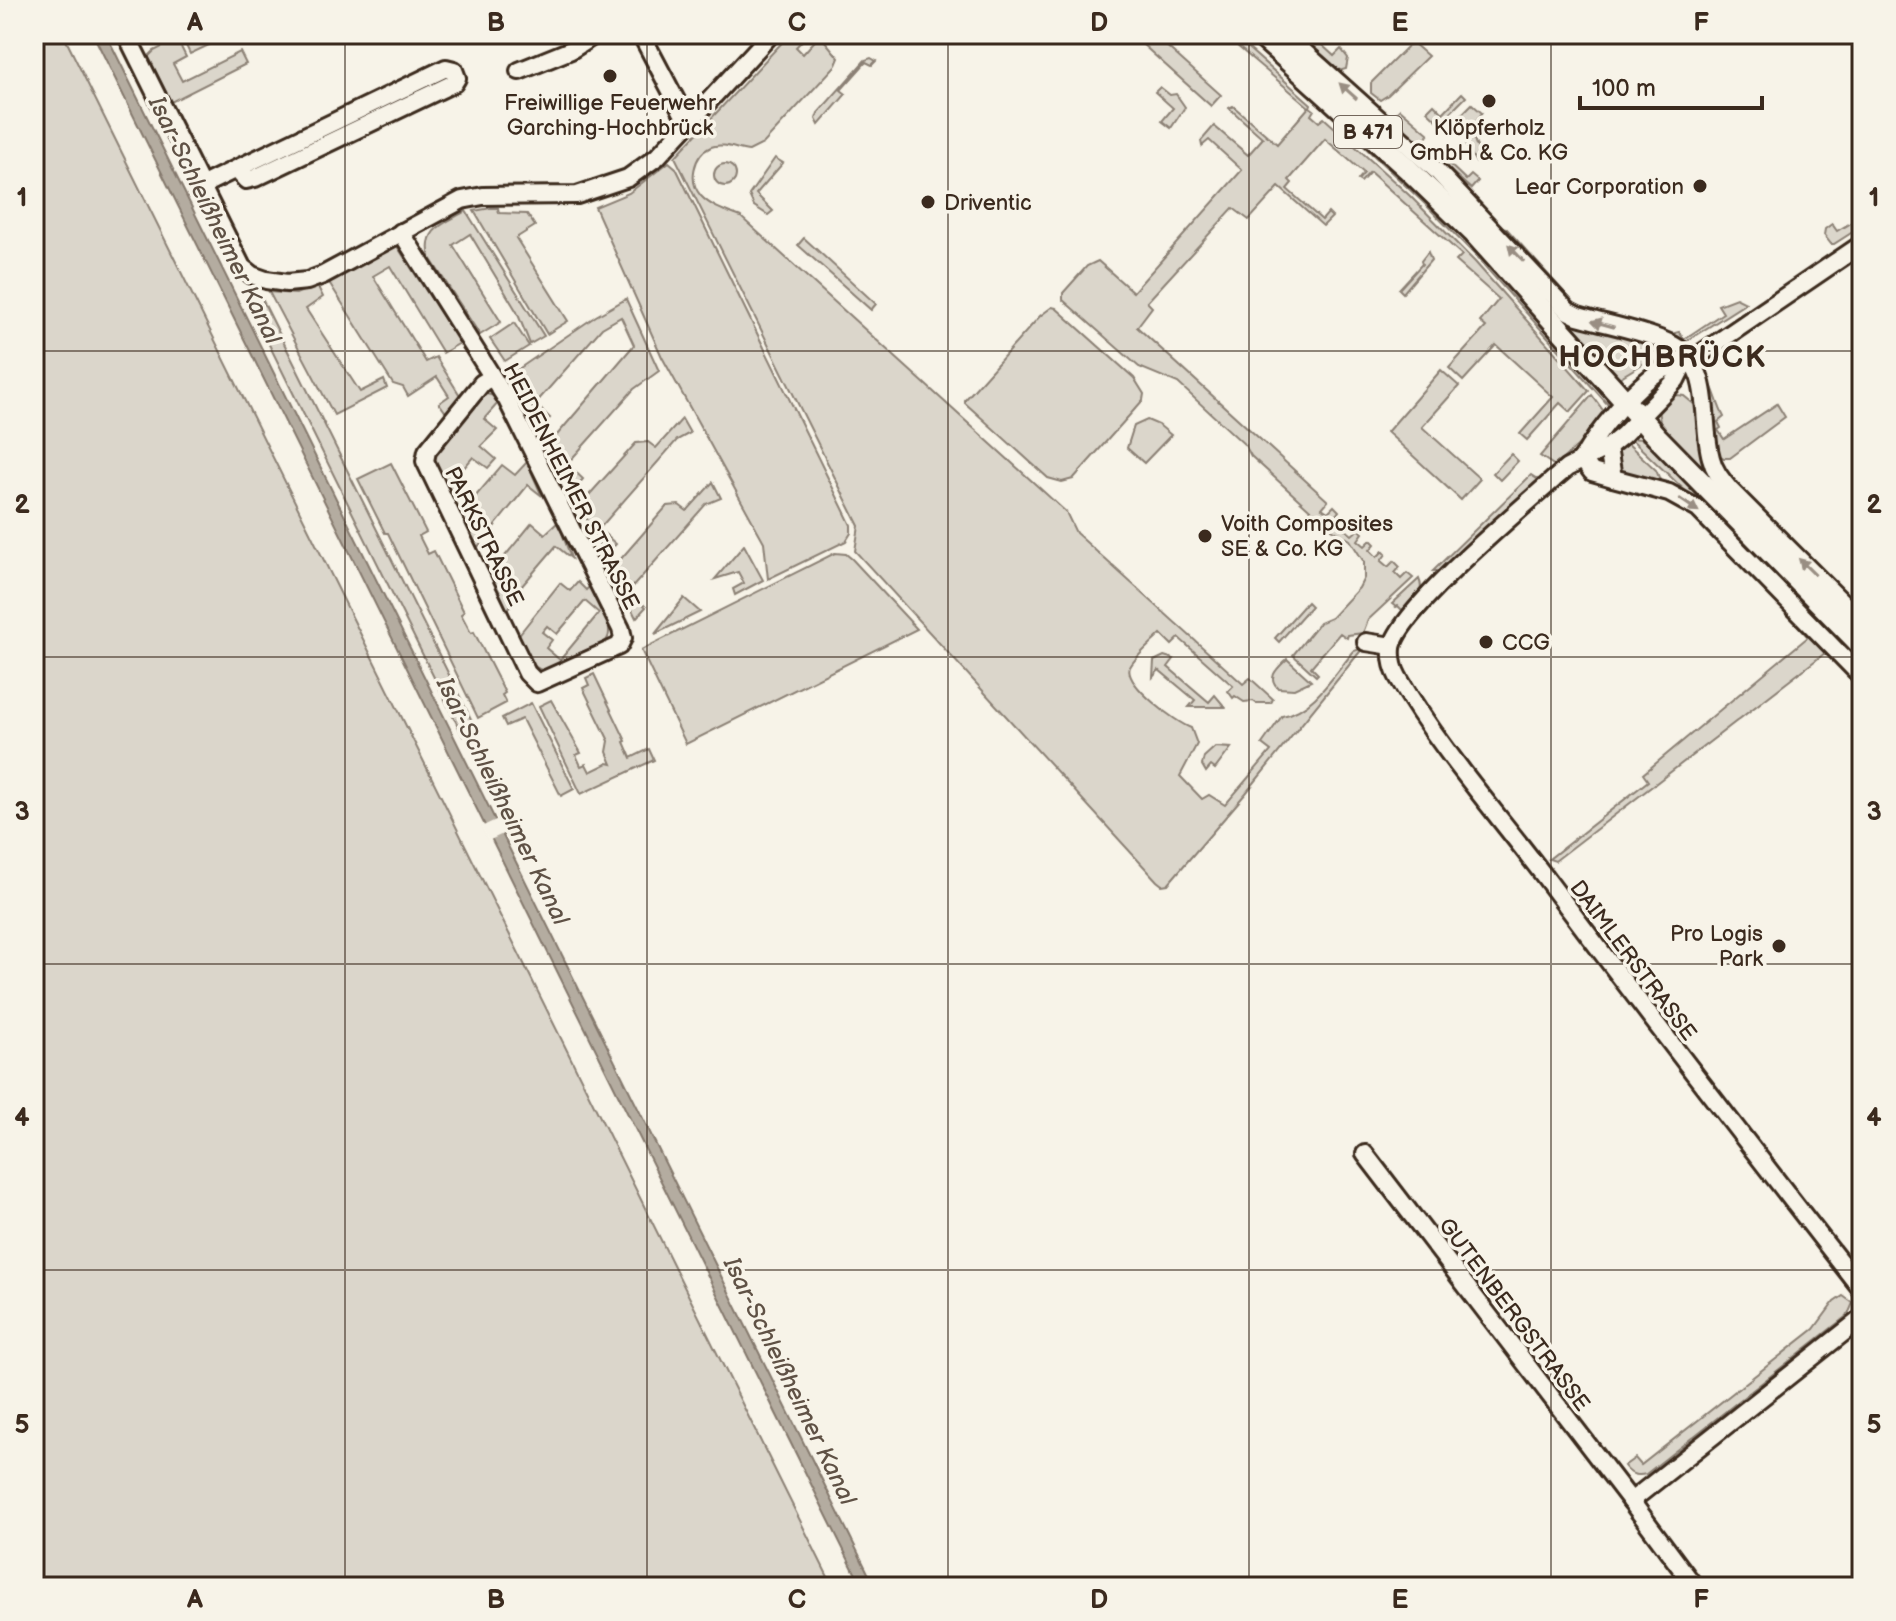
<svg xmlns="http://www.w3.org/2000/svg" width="1896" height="1621" font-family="'Balsamiq Sans',sans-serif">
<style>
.green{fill:#dbd6cb;stroke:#8b8074;stroke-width:2;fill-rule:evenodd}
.water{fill:#b4aca0;stroke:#84786c;stroke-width:2}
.pier{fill:#f7f3e8}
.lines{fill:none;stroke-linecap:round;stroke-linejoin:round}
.minor-casing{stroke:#3b2a1e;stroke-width:22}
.major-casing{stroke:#3b2a1e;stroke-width:26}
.minor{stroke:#f7f3e8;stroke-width:16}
.major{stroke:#f7f3e8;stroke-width:20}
.oneway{fill:#998e83}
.grid{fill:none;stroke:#3b2a1e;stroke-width:2;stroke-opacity:0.55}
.poi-dot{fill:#3b2a1e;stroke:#f7f3e8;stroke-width:3}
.labels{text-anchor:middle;stroke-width:7;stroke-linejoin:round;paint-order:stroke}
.shield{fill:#f7f3e8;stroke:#73665b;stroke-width:2}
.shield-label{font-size:20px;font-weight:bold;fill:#3b2a1e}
.poi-label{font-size:22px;fill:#3b2a1e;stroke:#f7f3e8;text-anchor:start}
.street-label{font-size:22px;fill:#3b2a1e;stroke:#f7f3e8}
.water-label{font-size:24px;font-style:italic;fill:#5f5145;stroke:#f7f3e8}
.district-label{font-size:30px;font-weight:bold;letter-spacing:2px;fill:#3b2a1e;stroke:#f7f3e8}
.neatline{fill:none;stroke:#3b2a1e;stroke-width:3}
.grid-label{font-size:26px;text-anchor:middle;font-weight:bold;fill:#3b2a1e}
</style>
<rect width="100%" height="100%" fill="#f7f3e8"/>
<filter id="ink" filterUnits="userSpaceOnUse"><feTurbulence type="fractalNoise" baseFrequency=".0125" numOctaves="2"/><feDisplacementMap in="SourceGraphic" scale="16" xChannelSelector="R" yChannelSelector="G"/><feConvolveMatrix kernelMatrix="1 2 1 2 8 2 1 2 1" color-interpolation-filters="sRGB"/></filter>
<g filter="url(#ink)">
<g class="green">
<path d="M 34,34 L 63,34 L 833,1587 L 34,1587 Z"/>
<path d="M 184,34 L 206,34 L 211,44 L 190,54 L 181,35 Z"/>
<path d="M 790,34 L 808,34 L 796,47 L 803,54 L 820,35 L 839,58 L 836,65 L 763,144 L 749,151 C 738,150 722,142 711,147 C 693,155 688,182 701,196 C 711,207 728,212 741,217 L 1066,512 L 1076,533 L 1243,684 L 1250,678 L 1273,699 L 1271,703 L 1256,703 L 1253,701 L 1244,702 L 1235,696 L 1233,698 L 1228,691 L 1233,686 L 1179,638 L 1172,645 L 1161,634 C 1152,643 1136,656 1130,667 C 1123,684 1177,723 1191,728 L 1197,744 L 1180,776 L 1202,799 L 1209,795 L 1225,805 L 1271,751 L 1262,744 L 1282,716 C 1314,710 1333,676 1354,651 L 1363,648 L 1246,793 L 1168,884 L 1162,885 L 1157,881 L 855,551 L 859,526 L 675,157 Z"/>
<path d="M 1131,34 L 1153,34 L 1221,95 L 1211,106 Z"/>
<path d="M 1223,34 L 1232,34 L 1311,104 L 1310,107 L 1314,110 L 1311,115 L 1319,122 L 1324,118 L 1409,195 L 1475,262 L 1589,391 L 1570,412 L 1560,403 L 1527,440 L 1520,434 L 1553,397 L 1496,345 L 1463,381 L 1449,368 L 1486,327 L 1480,322 L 1499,299 L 1456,261 L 1462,255 L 1370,172 L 1361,182 L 1358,180 L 1364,173 L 1325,139 L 1289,180 L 1292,183 L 1287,189 L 1322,220 L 1328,213 L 1332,217 L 1323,226 L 1279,187 L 1249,220 L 1233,208 L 1147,302 L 1152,307 L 1137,327 L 1328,501 L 1322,508 L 1328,512 L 1334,506 L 1339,511 L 1334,518 L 1340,524 L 1346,517 L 1351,522 L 1345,529 L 1352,535 L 1359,529 L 1363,533 L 1358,540 L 1365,546 L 1371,540 L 1375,544 L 1370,550 L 1377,557 L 1383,551 L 1386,554 L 1381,561 L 1388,567 L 1394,561 L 1400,567 L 1395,573 L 1401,579 L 1407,573 L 1413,578 L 1368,620 L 1363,633 L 1348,635 L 1347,638 L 1340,633 L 1311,667 L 1318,674 L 1316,676 L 1293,655 L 1319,623 L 1331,618 L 1359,588 L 1364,578 L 1364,562 L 1350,540 L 1330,528 L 1251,456 L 1245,445 L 1178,383 L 1139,367 L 1063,300 L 1063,293 L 1087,266 L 1098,261 L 1133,292 L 1242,170 L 1209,140 L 1202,146 L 1201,141 L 1214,126 L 1248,155 L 1263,138 L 1229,108 L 1233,106 L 1277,144 L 1309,107 Z"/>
<path d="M 1269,34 L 1276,34 L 1442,181 L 1563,313 L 1643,342 L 1648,347 L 1652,358 L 1619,378 L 1565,318 Z"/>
<path d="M 1293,34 L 1310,34 L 1334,56 L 1341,49 L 1348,58 L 1346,69 L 1335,72 Z"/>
<path d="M 177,39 L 186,57 L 173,64 L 182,81 L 240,52 L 246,64 L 171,102 L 148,57 L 154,51 Z"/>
<path d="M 1412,42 L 1428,56 L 1388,95 L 1380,100 L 1371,93 L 1371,83 Z"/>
<path d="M 871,58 L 876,61 L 872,65 L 866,62 L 841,90 L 846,94 L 819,125 L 816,119 L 818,113 L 865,60 Z"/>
<path d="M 1297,83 L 1301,83 L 1442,213 L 1606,398 L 1609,406 L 1474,254 L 1425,204 Z"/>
<path d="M 1160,87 L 1170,95 L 1176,94 L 1185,107 L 1171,128 L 1162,121 L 1173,108 L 1155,92 Z"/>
<path d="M 1462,93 L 1466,97 L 1440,123 L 1427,111 L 1434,104 L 1443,113 Z"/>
<path d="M 1472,104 L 1482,113 C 1471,127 1471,141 1482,155 L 1476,162 L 1467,148 L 1465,128 L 1459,125 L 1461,115 Z"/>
<path d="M 1400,109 L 1429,134 L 1424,140 L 1466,180 L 1471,175 L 1478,181 L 1471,189 L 1394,120 L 1393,116 Z"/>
<path d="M 775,158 L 783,163 L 756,194 L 773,211 L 768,215 L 754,206 L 749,195 Z"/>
<path d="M 669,162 L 676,168 L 851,525 L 851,533 L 846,541 L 768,579 L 764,542 L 662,357 L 595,207 L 629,193 Z"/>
<circle cx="725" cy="175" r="11"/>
<path d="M 491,208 L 498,208 L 499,213 L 527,214 L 535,226 L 516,238 L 568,321 L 547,334 L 474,211 Z"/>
<path d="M 466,211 L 544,336 L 530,344 L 517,312 L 470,234 L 453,245 L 501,322 L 480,335 L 430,258 C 423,228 444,224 466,211 Z"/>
<path d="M 1862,216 L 1862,226 L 1834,244 L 1831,244 L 1824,235 L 1825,229 L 1832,224 L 1837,231 Z"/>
<path d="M 1501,227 L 1506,228 L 1575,304 L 1586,312 L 1668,335 L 1679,332 L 1684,339 L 1723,313 L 1718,305 L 1736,298 L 1746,303 L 1685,342 L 1583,312 L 1567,302 Z"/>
<path d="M 804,238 L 876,304 L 871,310 L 798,245 Z"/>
<path d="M 393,240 L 460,343 L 443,353 L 390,266 L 373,276 L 426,362 L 436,357 L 461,397 L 447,414 L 439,403 L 449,396 L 437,377 L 408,396 L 403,387 L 393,384 L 325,276 Z"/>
<path d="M 1428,252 L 1431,260 L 1403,293 L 1399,289 L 1422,264 L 1421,261 Z"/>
<path d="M 317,285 L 323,297 L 306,309 L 360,392 L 384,380 L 387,388 L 334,415 L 269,292 L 296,294 Z"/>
<path d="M 261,297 L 475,727 L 463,736 L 248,302 Z"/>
<path d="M 626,299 L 659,371 L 634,389 L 567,464 L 583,479 L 574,490 L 551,442 L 634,345 L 621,317 L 602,328 L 535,404 L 550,418 L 542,426 L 514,372 L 596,316 Z"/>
<path d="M 1052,307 L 1056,308 L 1134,378 L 1144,394 L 1143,400 L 1073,479 L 1062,482 L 1048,478 L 965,403 L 965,400 L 1040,316 Z"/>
<path d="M 514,323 L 529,346 L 505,361 L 490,339 Z"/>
<path d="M 1441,370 L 1459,386 L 1422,427 L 1480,479 L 1461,500 L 1387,432 Z"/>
<path d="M 1707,377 C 1715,390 1717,404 1724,417 L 1718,422 L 1721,428 L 1718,430 L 1724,439 L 1777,404 L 1785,417 L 1730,458 L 1724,458 L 1719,455 L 1716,447 Z"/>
<path d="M 487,394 L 494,396 L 499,402 L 484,419 L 497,430 L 481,446 L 496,459 L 488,468 L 473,457 L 457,476 L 466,484 L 450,502 L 429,458 L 481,397 Z"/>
<path d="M 1592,395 L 1607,416 L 1595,430 L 1555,466 L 1540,456 Z"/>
<path d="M 1677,395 L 1684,396 L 1695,405 L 1703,458 L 1708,470 L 1862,629 L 1862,638 L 1661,428 L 1658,410 L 1669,396 Z"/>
<path d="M 682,419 L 690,433 L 677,440 L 599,529 L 616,544 L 605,556 L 580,505 L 636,443 L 648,442 L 656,448 Z"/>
<path d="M 1147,420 L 1159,425 L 1171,435 L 1144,463 L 1127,448 L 1134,426 Z"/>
<path d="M 1630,438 L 1641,439 L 1649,444 L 1862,658 L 1862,667 L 1718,522 Z"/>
<path d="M 1625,441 L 1656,470 L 1662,485 L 1622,473 C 1612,461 1616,452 1625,441 Z"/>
<path d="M 1511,454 L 1518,461 L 1500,480 L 1493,473 Z"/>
<path d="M 527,462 L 542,496 L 528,485 L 477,548 L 473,547 L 458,517 L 502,465 L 515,475 Z"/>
<path d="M 391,463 L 426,532 L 419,536 L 428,554 L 434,551 L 464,612 L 461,614 L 471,633 L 474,632 L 505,693 L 502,695 L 506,703 L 478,718 L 388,533 L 385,533 L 358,479 Z"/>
<path d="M 1531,475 L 1540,481 L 1442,571 L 1433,571 Z"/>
<path d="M 713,482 L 721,498 L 706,504 L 629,591 L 646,607 L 636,618 L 612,569 L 667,506 L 679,505 L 687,511 Z"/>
<path d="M 558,522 L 571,558 L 556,546 L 515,594 L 518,597 L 507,610 L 503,610 L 488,577 L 532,523 L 545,534 Z"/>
<path d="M 744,545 L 763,580 L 735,595 L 733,589 L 744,583 L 738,572 L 715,579 Z"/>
<path d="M 835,553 L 846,554 L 852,559 L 917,629 L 686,744 L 641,650 Z"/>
<path d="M 1419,579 C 1426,594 1412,601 1402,610 L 1398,606 L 1396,607 L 1392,604 Z"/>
<path d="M 578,582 L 586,590 L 589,587 C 596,599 610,617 609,632 C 609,636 608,639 605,642 C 597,649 552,672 543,670 C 529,668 523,647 517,637 L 560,583 L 570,591 ZM 585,601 L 599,613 L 560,660 L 546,648 L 552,640 L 542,632 L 547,626 L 557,634 Z"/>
<path d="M 684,598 L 700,612 L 655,634 Z"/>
<path d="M 1307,602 L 1311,606 L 1279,642 L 1275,638 Z"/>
<path d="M 1803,623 L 1829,650 L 1555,861 L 1549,859 L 1648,781 L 1643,774 L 1808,637 L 1797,625 Z"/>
<path d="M 1164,656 L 1174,659 L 1168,667 L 1209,702 L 1215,695 L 1225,707 L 1189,707 L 1195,700 L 1159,670 L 1153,677 L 1154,661 Z"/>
<path d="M 1287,659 L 1311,681 L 1294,689 L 1278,688 C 1266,677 1278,668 1287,659 Z"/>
<path d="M 594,674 L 626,741 L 624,742 L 631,758 L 649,749 L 654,760 L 581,794 L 539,706 L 551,700 L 581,753 L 576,755 L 581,766 L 586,764 L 590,772 L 608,763 L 612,764 L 607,752 L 609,741 L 583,688 L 589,685 L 586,678 Z"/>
<path d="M 531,703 L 574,789 L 561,796 L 522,719 L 506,726 L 502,718 Z"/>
<path d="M 1215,747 L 1231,748 L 1215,769 L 1211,766 L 1206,772 L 1202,765 L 1204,757 Z"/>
<path d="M 1843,1296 L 1853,1303 L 1848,1315 L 1646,1474 C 1636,1477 1630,1474 1624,1466 L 1635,1458 L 1641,1465 L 1814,1329 L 1834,1302 Z"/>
</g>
<path class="water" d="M 93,34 L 106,34 L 875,1587 L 862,1587 Z"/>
<path class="pier" d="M 500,818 L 507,832 L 488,841 L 481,827 Z"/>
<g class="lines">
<defs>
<g id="minor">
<path d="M 126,34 L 242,267 L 252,275 L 266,280 L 287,283 L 307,281 L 323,275 L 462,200 L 483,196 L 577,195 L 628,178 L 657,157 L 771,34"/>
<path d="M 641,34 L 688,123"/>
<path d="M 1284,34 L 1437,171 L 1568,311 L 1578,316 C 1605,324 1649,332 1673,345 C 1715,368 1700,421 1711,458 C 1714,471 1722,480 1730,490 L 1862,622"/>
<path d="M 519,71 L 571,50 L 596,34"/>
<path d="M 201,186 L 236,169 L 246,180 L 255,178 L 454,83 L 457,78 L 454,70 L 446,68 L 236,169"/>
<path d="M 401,232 L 507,400 L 621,629 L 623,638 L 619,646 L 537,683 L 527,673 L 425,461 L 427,451 L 482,383 L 492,377"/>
<path d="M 1862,244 L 1690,361 L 1682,368 L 1676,380 L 1623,435 L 1608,447 L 1567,468 L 1554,479 C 1522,508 1397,612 1392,648 C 1391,659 1393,668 1398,677 C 1439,748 1496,812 1545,877 C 1649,1016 1755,1153 1862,1290"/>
<path d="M 1608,447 L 1613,478 L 1669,493 L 1698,509 L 1862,677"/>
<path d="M 1582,459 C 1597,432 1633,388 1660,371 C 1669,366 1680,366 1690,361"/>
<path d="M 1582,459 L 1592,472 L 1613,478"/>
<path d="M 1366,642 L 1392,646"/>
<path d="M 1365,1154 L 1631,1501"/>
<path d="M 1695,1587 L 1631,1501 L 1862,1318"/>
</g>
<path id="major" d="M 1259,34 L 1408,169 L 1474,233 L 1657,437 L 1862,646"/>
</defs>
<use href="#minor" class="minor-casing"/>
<use href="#major" class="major-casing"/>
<use href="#minor" class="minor"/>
<use href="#major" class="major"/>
</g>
<defs><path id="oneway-solid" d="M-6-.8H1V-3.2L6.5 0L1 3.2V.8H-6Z" transform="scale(2)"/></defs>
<g class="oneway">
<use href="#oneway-solid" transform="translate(1348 91) rotate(-138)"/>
<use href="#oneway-solid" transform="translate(1516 253) rotate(-133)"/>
<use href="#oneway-solid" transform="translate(1603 324) rotate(-164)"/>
<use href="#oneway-solid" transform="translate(1689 505) rotate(34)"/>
<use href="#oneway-solid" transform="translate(1807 567) rotate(-135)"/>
</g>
</g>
<path class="grid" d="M 345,34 L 345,1587M 647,34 L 647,1587M 948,34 L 948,1587M 1249,34 L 1249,1587M 1551,34 L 1551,1587M 34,351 L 1862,351M 34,657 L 1862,657M 34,964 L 1862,964M 34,1270 L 1862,1270"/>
<g class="poi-dot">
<circle cx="610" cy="76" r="8"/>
<circle cx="1489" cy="101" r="8"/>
<circle cx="1700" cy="186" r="8"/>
<circle cx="928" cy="202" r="8"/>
<circle cx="1205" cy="536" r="8"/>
<circle cx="1486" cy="642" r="8"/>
<circle cx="1779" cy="946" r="8"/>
</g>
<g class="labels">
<rect class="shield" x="1334" y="116" width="68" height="32" rx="6"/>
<g class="shield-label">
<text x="1368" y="139">B 471</text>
</g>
<g class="poi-label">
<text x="610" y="110" text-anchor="middle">Freiwillige Feuerwehr<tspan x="610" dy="25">Garching-Hochbrück</tspan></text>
<text x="1489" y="135" text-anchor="middle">Klöpferholz<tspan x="1489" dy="25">GmbH &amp; Co. KG</tspan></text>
<text x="1684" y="194" text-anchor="end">Lear Corporation</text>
<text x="944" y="210">Driventic</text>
<text x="1221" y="531">Voith Composites<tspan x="1221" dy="25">SE &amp; Co. KG</tspan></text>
<text x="1502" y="650">CCG</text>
<text x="1763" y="941" text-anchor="end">Pro Logis<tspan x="1763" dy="25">Park</tspan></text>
</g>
<g class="street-label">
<text transform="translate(572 486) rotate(63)" y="8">HEIDENHEIMER STRASSE</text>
<text transform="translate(485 536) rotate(64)" y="8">PARKSTRASSE</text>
<text transform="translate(1634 960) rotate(53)" y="8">DAIMLERSTRASSE</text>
<text transform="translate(1515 1314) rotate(53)" y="8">GUTENBERGSTRASSE</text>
</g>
<g class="water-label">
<text transform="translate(215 220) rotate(64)" y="8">Isar-Schleißheimer Kanal</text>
<text transform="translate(503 801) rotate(64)" y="8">Isar-Schleißheimer Kanal</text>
<text transform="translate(790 1381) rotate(64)" y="8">Isar-Schleißheimer Kanal</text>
</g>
<g class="district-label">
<text x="1663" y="367">HOCHBRÜCK</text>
</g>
</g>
<rect width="1896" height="1621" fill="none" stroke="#f7f3e8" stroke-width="88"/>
<path d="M1580 96v12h182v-12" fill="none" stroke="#3b2a1e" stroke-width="4"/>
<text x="1592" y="96" font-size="24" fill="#3b2a1e" stroke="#f7f3e8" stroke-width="6" paint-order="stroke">100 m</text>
<rect x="44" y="44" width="1808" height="1533" class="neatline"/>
<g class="grid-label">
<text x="195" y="31">A</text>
<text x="496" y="31">B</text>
<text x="797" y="31">C</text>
<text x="1099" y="31">D</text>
<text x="1400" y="31">E</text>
<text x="1701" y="31">F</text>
<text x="22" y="206">1</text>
<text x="1874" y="206">1</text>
<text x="22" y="513">2</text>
<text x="1874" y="513">2</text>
<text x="22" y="820">3</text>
<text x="1874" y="820">3</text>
<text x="22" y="1126">4</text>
<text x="1874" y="1126">4</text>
<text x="22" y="1433">5</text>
<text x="1874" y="1433">5</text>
<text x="195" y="1608">A</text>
<text x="496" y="1608">B</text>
<text x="797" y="1608">C</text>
<text x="1099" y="1608">D</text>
<text x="1400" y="1608">E</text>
<text x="1701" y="1608">F</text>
</g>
</svg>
